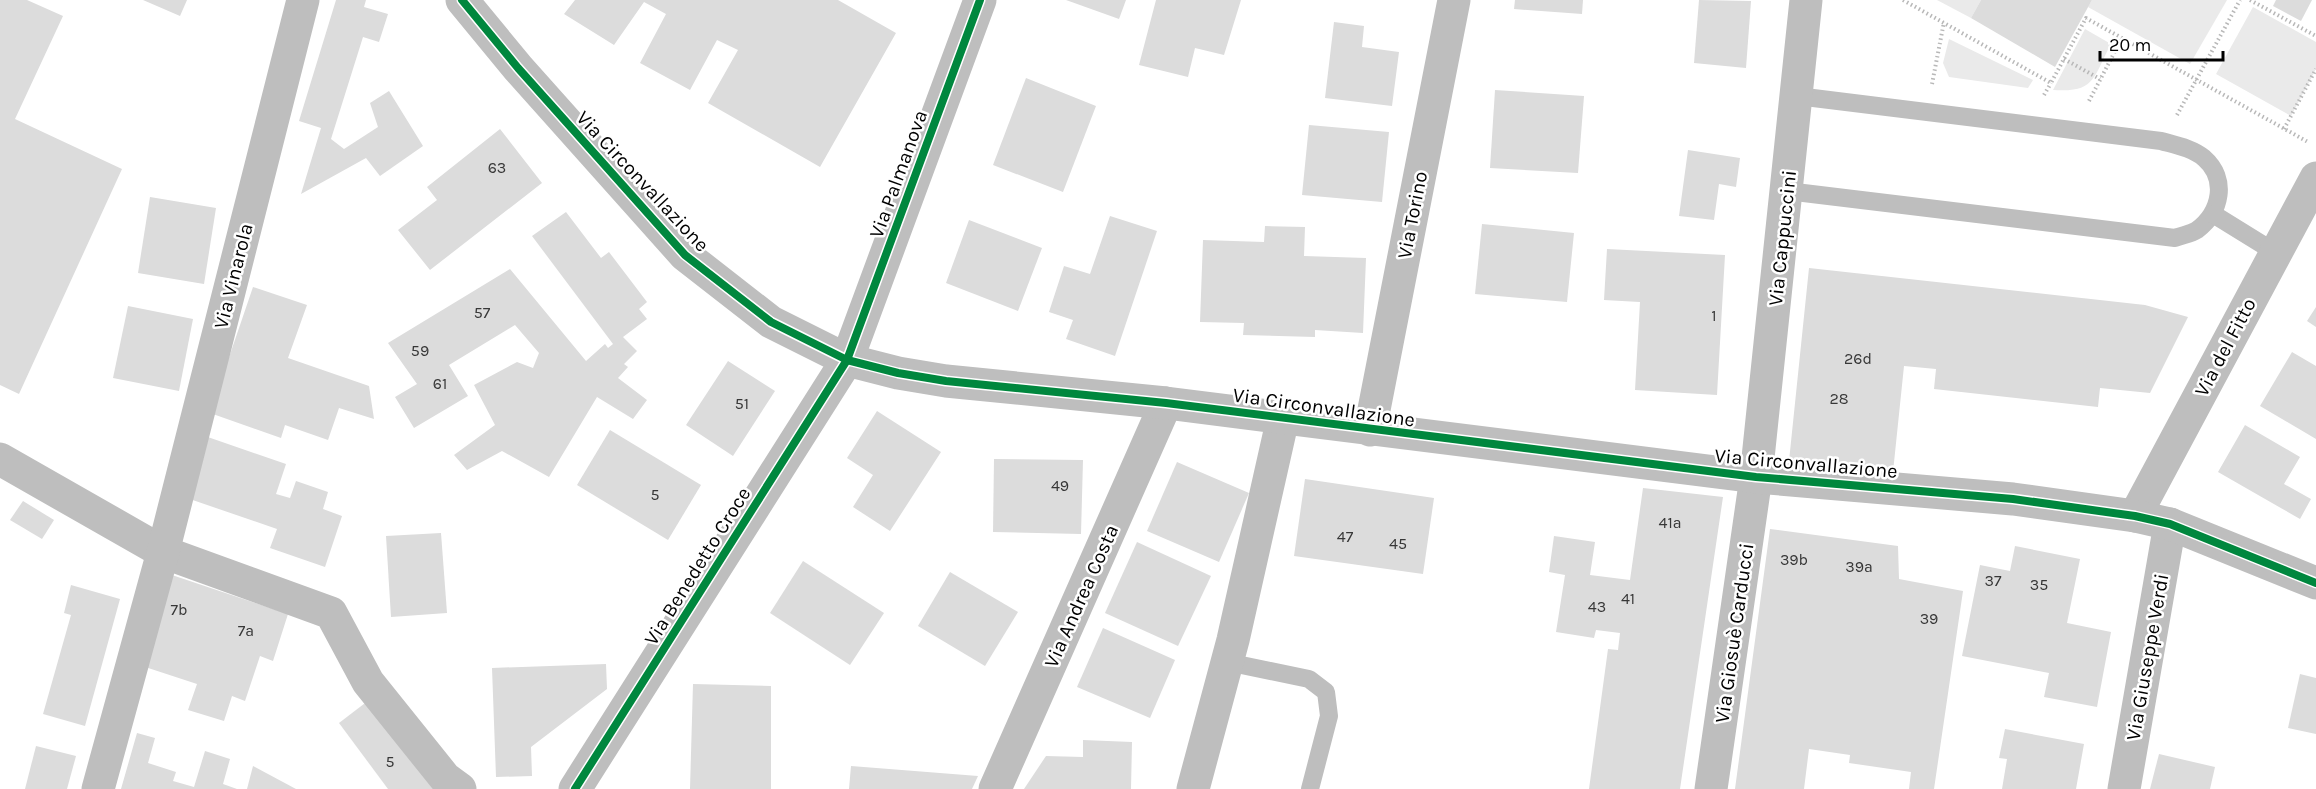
<svg xmlns="http://www.w3.org/2000/svg" width="2316" height="789" font-family="Karla,sans-serif">
<style>
.green{fill:#eaeaea}
.building{fill:#dcdcdc}
.lines{fill:none;stroke-linecap:round;stroke-linejoin:round}
.path{stroke:#b8b8b8;stroke-width:4;stroke-dasharray:1.5 3;stroke-linecap:butt}
.service{stroke:#bebebe;stroke-width:18}
.minor{stroke:#bebebe;stroke-width:33}
.tertiary{stroke:#bebebe;stroke-width:33}
.cycleway-casing{stroke:#fff;stroke-width:11}
.cycleway{stroke:#00873e;stroke-width:8}
.labels{text-anchor:middle;stroke-width:5;stroke-linejoin:round;paint-order:stroke}
.number-label{font-size:16px;fill:#373737}
.street-label{font-size:20px;fill:#000;stroke:#fff}
</style>
<rect width="100%" height="100%" fill="#fff"/>
<g class="green">
<path d="M 1937,0 L 1981,0 L 1971,18 Z"/>
<path d="M 2092,0 L 2227,0 L 2190,64 L 2088,7 Z"/>
<path d="M 2253,7 L 2316,42 L 2316,69 L 2291,116 L 2216,74 Z"/>
<path d="M 2085,29 L 2111,44 C 2093,77 2096,93 2053,90 Z"/>
<path d="M 1949,39 L 2033,80 L 2028,88 L 1949,77 L 1943,63 Z"/>
</g>
<g class="building">
<path d="M 0,0 L 27,0 L 63,16 L 15,119 L 122,169 L 19,394 L 0,385 Z"/>
<path d="M 143,0 L 187,0 L 180,16 Z"/>
<path d="M 336,0 L 366,0 L 364,7 L 388,14 L 379,42 L 363,37 L 331,139 L 344,149 L 378,127 L 370,103 L 389,91 L 423,146 L 380,176 L 366,158 L 301,194 L 321,128 L 299,121 Z"/>
<path d="M 575,0 L 838,0 L 896,33 L 820,167 L 708,103 L 738,50 L 717,40 L 690,90 L 640,63 L 666,14 L 644,2 L 614,45 L 564,14 Z"/>
<path d="M 1066,0 L 1126,0 L 1119,19 Z"/>
<path d="M 1156,0 L 1241,0 L 1224,55 L 1195,48 L 1188,77 L 1139,65 Z"/>
<path d="M 1515,0 L 1583,0 L 1582,14 L 1514,9 Z"/>
<path d="M 1699,0 L 1751,1 L 1746,68 L 1694,63 Z"/>
<path d="M 1981,0 L 2092,0 L 2055,67 L 1971,18 Z"/>
<path d="M 2276,0 L 2312,0 L 2301,21 L 2273,6 Z"/>
<path d="M 1334,22 L 1364,26 L 1362,47 L 1399,52 L 1392,106 L 1325,98 Z"/>
<path d="M 1026,78 L 1096,106 L 1063,192 L 993,165 Z"/>
<path d="M 1495,90 L 1584,96 L 1578,173 L 1490,168 Z"/>
<path d="M 1309,125 L 1389,132 L 1382,202 L 1302,195 Z"/>
<path d="M 500,129 L 542,183 L 430,270 L 398,230 L 437,200 L 427,187 Z"/>
<path d="M 1688,150 L 1740,158 L 1736,187 L 1719,184 L 1714,220 L 1679,216 Z"/>
<path d="M 150,197 L 216,208 L 204,284 L 138,273 Z"/>
<path d="M 566,212 L 601,258 L 609,252 L 647,302 L 639,309 L 647,319 L 623,337 L 637,351 L 624,364 L 628,367 L 618,378 L 647,400 L 633,419 L 597,397 L 549,477 L 502,451 L 467,470 L 454,455 L 495,425 L 474,385 L 517,362 L 533,368 L 539,353 L 515,325 L 449,365 L 468,396 L 414,428 L 395,397 L 417,384 L 388,343 L 510,269 L 586,361 L 605,344 L 608,348 L 613,344 L 532,236 Z"/>
<path d="M 1110,216 L 1157,231 L 1115,356 L 1066,339 L 1073,320 L 1049,312 L 1064,266 L 1090,274 Z"/>
<path d="M 969,220 L 1042,248 L 1018,311 L 946,283 Z"/>
<path d="M 1482,224 L 1574,233 L 1567,302 L 1475,294 Z"/>
<path d="M 1265,226 L 1305,227 L 1304,256 L 1366,258 L 1363,333 L 1315,330 L 1315,337 L 1243,335 L 1244,323 L 1200,322 L 1203,240 L 1264,242 Z"/>
<path d="M 1607,249 L 1725,255 L 1717,395 L 1635,390 L 1640,302 L 1604,300 Z"/>
<path d="M 1809,268 L 2145,305 L 2188,317 L 2150,393 L 2100,388 L 2098,407 L 1934,389 L 1936,369 L 1904,366 L 1893,472 L 1789,461 Z"/>
<path d="M 253,287 L 307,305 L 288,358 L 369,386 L 374,419 L 339,408 L 328,440 L 285,425 L 281,438 L 210,413 Z"/>
<path d="M 128,306 L 193,319 L 179,391 L 113,378 Z"/>
<path d="M 2316,307 L 2316,327 L 2307,321 Z"/>
<path d="M 2292,352 L 2316,366 L 2316,439 L 2260,406 Z"/>
<path d="M 728,361 L 775,391 L 733,456 L 686,425 Z"/>
<path d="M 877,411 L 941,452 L 890,531 L 853,507 L 873,475 L 847,458 Z"/>
<path d="M 2245,425 L 2300,457 L 2284,484 L 2311,499 L 2300,519 L 2218,472 Z"/>
<path d="M 610,430 L 701,485 L 668,540 L 577,485 Z"/>
<path d="M 202,435 L 286,464 L 276,494 L 290,498 L 296,481 L 328,492 L 323,509 L 342,516 L 325,567 L 270,548 L 277,529 L 181,496 Z"/>
<path d="M 994,459 L 1083,460 L 1081,534 L 993,532 Z"/>
<path d="M 1177,462 L 1249,493 L 1219,562 L 1147,531 Z"/>
<path d="M 1305,479 L 1434,498 L 1423,574 L 1294,556 Z"/>
<path d="M 1643,488 L 1723,497 L 1680,789 L 1589,789 L 1608,649 L 1618,650 L 1620,633 L 1596,630 L 1594,638 L 1556,632 L 1565,575 L 1549,572 L 1554,536 L 1595,542 L 1590,575 L 1630,580 Z"/>
<path d="M 23,501 L 54,520 L 42,539 L 10,520 Z"/>
<path d="M 1770,529 L 1898,546 L 1899,579 L 1963,591 L 1934,789 L 1909,789 L 1911,772 L 1849,763 L 1850,755 L 1809,749 L 1804,789 L 1735,789 Z"/>
<path d="M 441,533 L 447,613 L 391,617 L 386,536 Z"/>
<path d="M 1137,542 L 1211,576 L 1178,646 L 1105,613 Z"/>
<path d="M 2015,546 L 2080,559 L 2067,623 L 2111,632 L 2097,707 L 2044,697 L 2049,673 L 1962,656 L 1980,565 L 2010,571 Z"/>
<path d="M 803,561 L 884,613 L 850,665 L 770,613 Z"/>
<path d="M 950,572 L 1018,612 L 985,666 L 918,626 Z"/>
<path d="M 166,573 L 288,614 L 273,661 L 260,656 L 245,701 L 232,696 L 224,721 L 188,710 L 197,684 L 136,664 Z"/>
<path d="M 71,585 L 120,599 L 85,726 L 43,714 L 71,615 L 64,613 Z"/>
<path d="M 1103,628 L 1175,660 L 1150,718 L 1077,687 Z"/>
<path d="M 606,664 L 607,689 L 531,747 L 532,776 L 496,777 L 492,668 Z"/>
<path d="M 2300,674 L 2316,678 L 2316,734 L 2288,728 Z"/>
<path d="M 693,684 L 771,686 L 771,789 L 690,789 Z"/>
<path d="M 373,697 L 442,789 L 388,789 L 339,723 Z"/>
<path d="M 2005,729 L 2084,744 L 2076,789 L 2002,789 L 2007,759 L 1999,758 Z"/>
<path d="M 137,733 L 155,738 L 148,763 L 176,772 L 173,781 L 194,787 L 205,751 L 230,759 L 223,784 L 237,789 L 121,789 Z"/>
<path d="M 1083,740 L 1132,742 L 1131,789 L 1024,789 L 1046,756 L 1083,757 Z"/>
<path d="M 36,746 L 76,756 L 67,789 L 25,789 Z"/>
<path d="M 2159,754 L 2215,767 L 2210,789 L 2150,789 Z"/>
<path d="M 253,766 L 296,789 L 247,789 Z"/>
<path d="M 851,766 L 978,776 L 972,789 L 849,789 Z"/>
</g>
<g class="lines">
<g class="path">
<path d="M 1903,0 L 2051,83 L 2086,18 L 2308,142"/>
<path d="M 2250,0 L 2316,36"/>
<path d="M 2064,59 L 2100,79"/>
<path d="M 1932,84 L 1944,22"/>
<path d="M 2044,95 L 2051,83"/>
<path d="M 2089,101 L 2122,38"/>
<path d="M 2177,115 L 2240,0"/>
<path d="M 2284,129 L 2316,69"/>
</g>
<g class="service">
<path d="M 1787,191 L 2175,238 C 2182,235 2191,234 2197,230 C 2221,212 2228,179 2204,158 C 2192,148 2175,145 2161,141 L 1797,96"/>
<path d="M 2213,214 L 2276,253"/>
<path d="M 1227,662 L 1309,679 L 1326,692 L 1329,716 L 1310,789"/>
</g>
<g class="minor">
<path d="M 1370,430 L 1454,0"/>
<path d="M 0,459 L 163,552 L 331,613 L 368,682 L 445,778 L 460,789"/>
<path d="M 2135,516 L 2316,178"/>
<path d="M 98,789 L 163,552 L 303,0"/>
<path d="M 575,789 L 847,360 L 980,0"/>
<path d="M 995,789 L 1166,403"/>
<path d="M 1193,789 L 1233,640 L 1283,418"/>
<path d="M 1711,789 L 1756,477 L 1806,0"/>
<path d="M 2124,789 L 2170,524"/>
</g>
<path class="tertiary" d="M 462,0 L 518,68 L 685,255 L 771,322 L 847,360 L 898,373 L 946,381 L 1166,403 L 1756,477 L 2013,499 L 2135,516 L 2170,524 L 2316,583"/>
<defs>
<g id="cycleway">
<path d="M 462,0 L 518,68 L 685,255 L 771,322 L 847,360 L 898,373 L 946,381 L 1166,403 L 1756,477 L 2013,499 L 2135,516 L 2170,524 L 2316,583"/>
<path d="M 575,789 L 847,360 L 980,0"/>
</g>
</defs>
<use href="#cycleway" class="cycleway-casing"/>
<use href="#cycleway" class="cycleway"/>
</g>
<g class="labels">
<g class="number-label">
<text x="497" y="173">63</text>
<text x="482" y="318">57</text>
<text x="1714" y="321">1</text>
<text x="420" y="356">59</text>
<text x="1858" y="364">26d</text>
<text x="440" y="389">61</text>
<text x="1839" y="404">28</text>
<text x="742" y="409">51</text>
<text x="1060" y="491">49</text>
<text x="655" y="500">5</text>
<text x="1670" y="528">41a</text>
<text x="1345" y="542">47</text>
<text x="1398" y="549">45</text>
<text x="1794" y="565">39b</text>
<text x="1859" y="572">39a</text>
<text x="1993" y="586">37</text>
<text x="2039" y="590">35</text>
<text x="1628" y="604">41</text>
<text x="1597" y="612">43</text>
<text x="179" y="615">7b</text>
<text x="1929" y="624">39</text>
<text x="246" y="636">7a</text>
<text x="390" y="767">5</text>
</g>
<g class="street-label">
<text transform="translate(898 174) rotate(-70)" y="7">Via Palmanova</text>
<text transform="translate(643 181) rotate(47)" y="7">Via Circonvallazione</text>
<text transform="translate(1412 215) rotate(-79)" y="7">Via Torino</text>
<text transform="translate(1782 238) rotate(-84)" y="7">Via Cappuccini</text>
<text transform="translate(233 276) rotate(-76)" y="7">Via Vinarola</text>
<text transform="translate(2225 347) rotate(-62)" y="7">Via del Fitto</text>
<text transform="translate(1324 407) rotate(8)" y="7">Via Circonvallazione</text>
<text transform="translate(1806 463) rotate(5)" y="7">Via Circonvallazione</text>
<text transform="translate(697 566) rotate(-58)" y="7">Via Benedetto Croce</text>
<text transform="translate(1081 596) rotate(-66)" y="7">Via Andrea Costa</text>
<text transform="translate(1734 633) rotate(-82)" y="7">Via Giosuè Carducci</text>
<text transform="translate(2147 657) rotate(-80)" y="7">Via Giuseppe Verdi</text>
</g>
</g>
<path d="M2100 51v9h123v-9" fill="none" stroke="#000000" stroke-width="3"/>
<text x="2109" y="51" font-size="18" fill="#000000" stroke="#ffffff" stroke-width="4.5" paint-order="stroke">20 m</text>
</svg>
